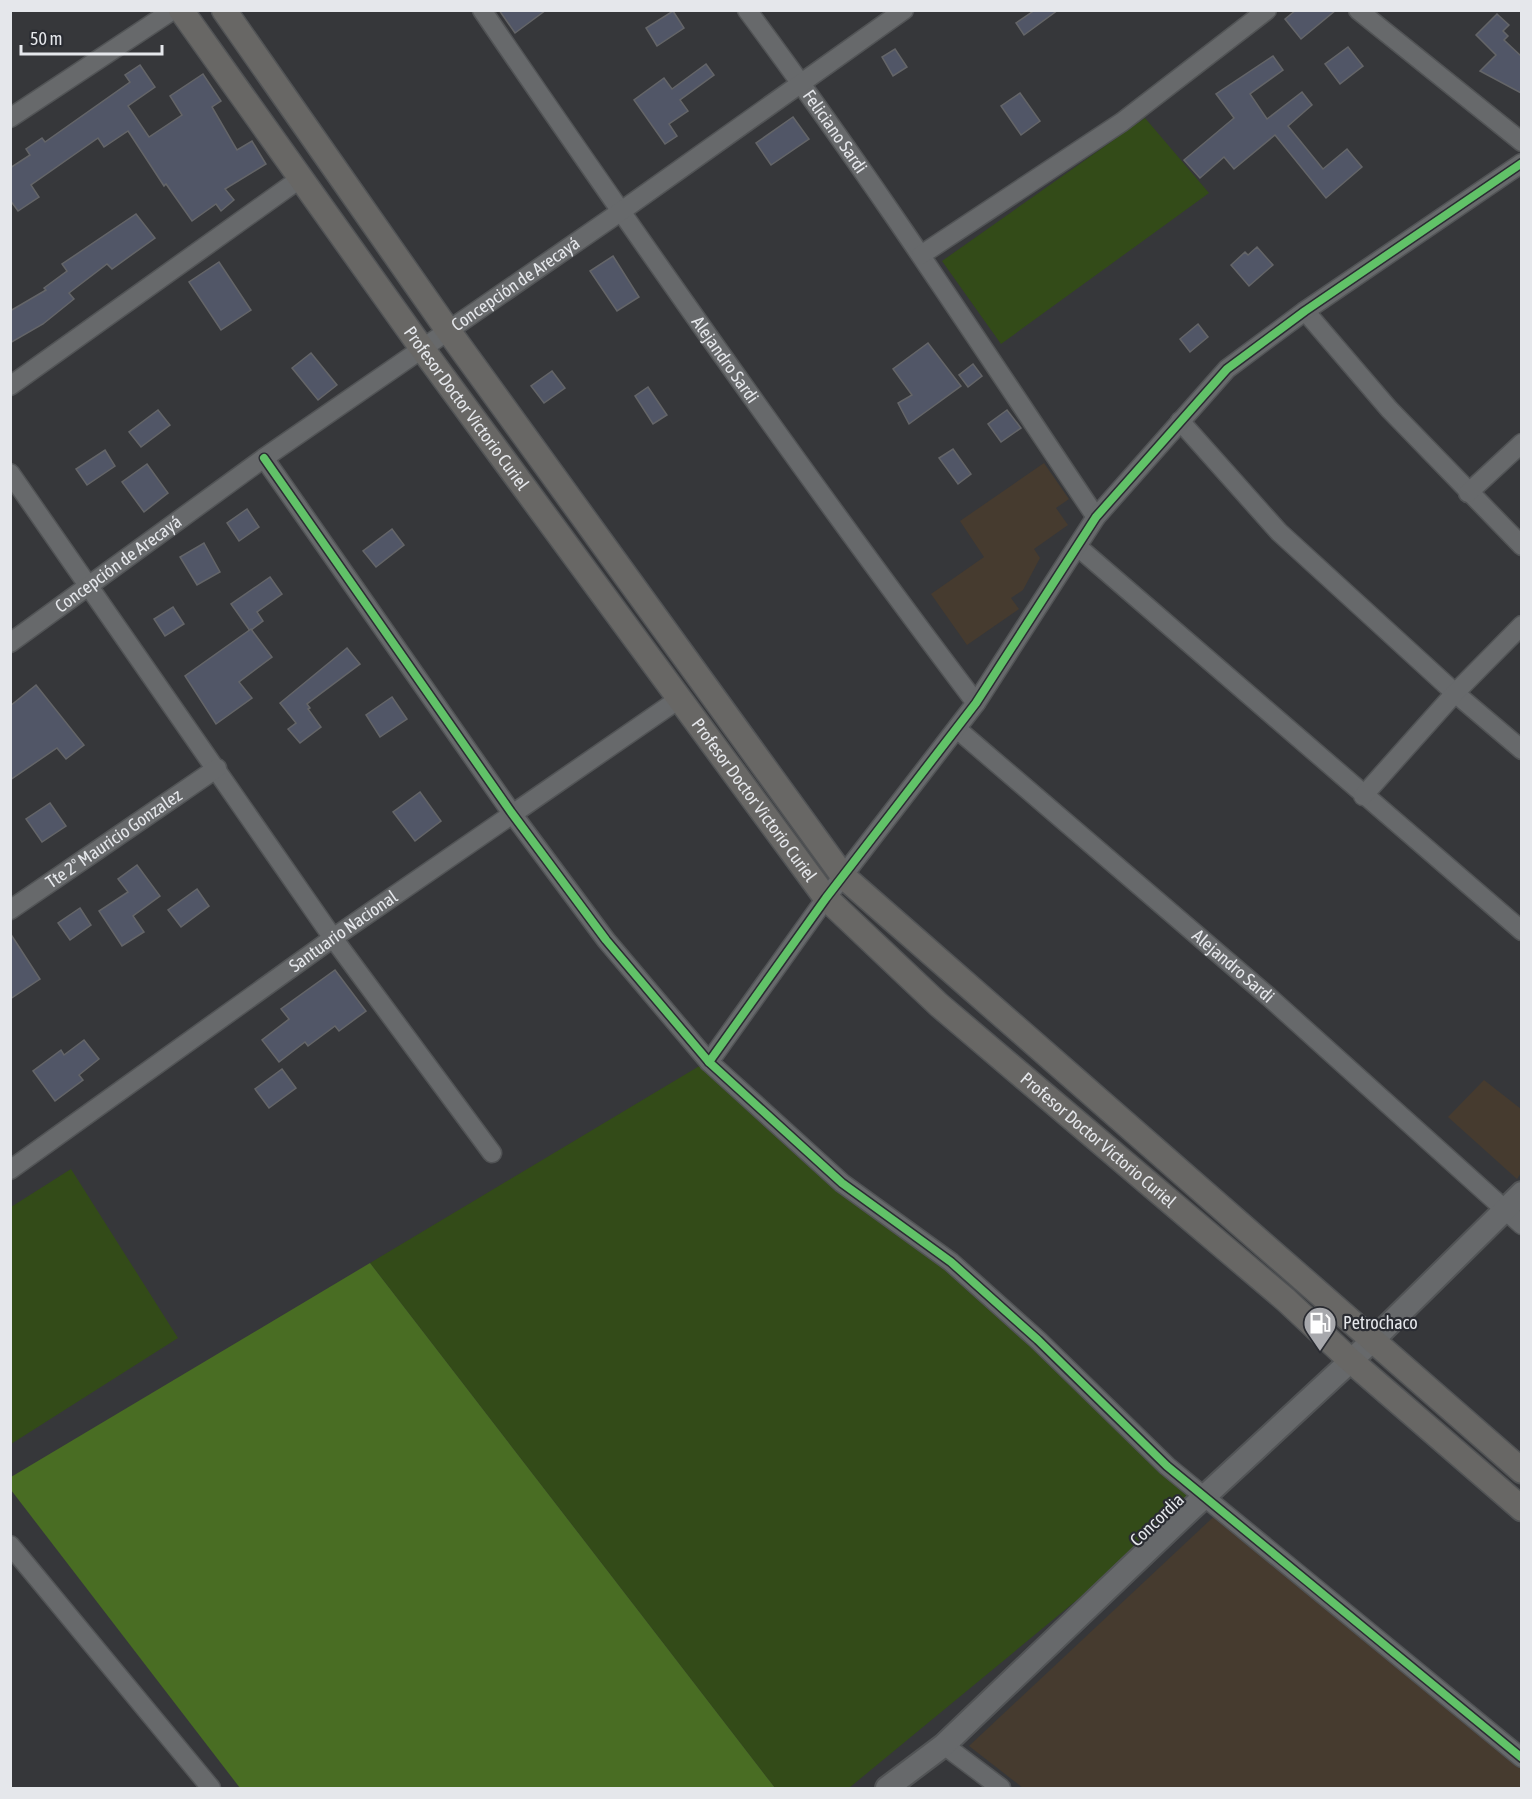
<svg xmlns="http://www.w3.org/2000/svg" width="1532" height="1799" font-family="'Asap Condensed',sans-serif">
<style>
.industrial{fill:#463b2f}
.green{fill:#334b18}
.forest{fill:#496d23}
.building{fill:#515667;stroke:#646568;stroke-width:1.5}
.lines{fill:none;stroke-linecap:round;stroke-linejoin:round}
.minor-casing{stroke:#525456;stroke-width:21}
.tertiary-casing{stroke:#525456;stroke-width:26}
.secondary-casing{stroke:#525456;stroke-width:27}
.minor{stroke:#67696b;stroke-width:18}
.tertiary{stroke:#67696b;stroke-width:22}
.secondary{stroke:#686765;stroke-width:24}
.cycleway-casing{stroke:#2a2c32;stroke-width:11}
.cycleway{stroke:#61c268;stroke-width:8}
.labels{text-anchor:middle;stroke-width:4.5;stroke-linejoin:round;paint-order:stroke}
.street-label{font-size:18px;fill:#e5e7eb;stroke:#2a2c32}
.poi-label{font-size:18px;fill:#e5e7eb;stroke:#2a2c32;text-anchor:start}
</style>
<rect width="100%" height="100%" fill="#36373a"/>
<g class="industrial">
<path d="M 1044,463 L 1069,499 L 1056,508 L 1068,525 L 1034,549 L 1040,558 L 1023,590 L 1011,598 L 1019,609 L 967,645 L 931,594 L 984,557 L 960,521 Z"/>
<path d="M 1484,1080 L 1521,1109 L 1521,1173 L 1517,1179 L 1448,1117 Z"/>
<path d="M 1224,1507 L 1521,1763 L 1521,1788 L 1023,1788 L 969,1746 Z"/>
</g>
<g class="green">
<path d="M 1145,118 L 1209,193 L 1001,344 L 942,261 Z"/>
<path d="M 706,1062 L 1208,1492 L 849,1788 L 775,1788 L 370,1263 Z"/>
<path d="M 71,1169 L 178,1338 L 11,1444 L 11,1207 Z"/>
</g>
<path class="forest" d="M 370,1263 L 775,1788 L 240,1788 L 11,1490 L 11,1477 Z"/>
<g class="building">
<path d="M 499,10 L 546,10 L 515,33 Z"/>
<path d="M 1035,10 L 1058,10 L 1024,35 L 1016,23 Z"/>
<path d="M 1296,10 L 1336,10 L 1301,39 L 1285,19 Z"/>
<path d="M 673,11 L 684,28 L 657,46 L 646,28 Z"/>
<path d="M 1497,14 L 1509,25 L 1503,31 L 1508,36 L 1504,40 L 1521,56 L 1521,93 L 1480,71 L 1496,55 L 1476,35 Z"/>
<path d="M 1348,47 L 1363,66 L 1340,84 L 1325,64 Z"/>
<path d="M 895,49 L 907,67 L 893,76 L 882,57 Z"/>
<path d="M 1273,56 L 1283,70 L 1250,94 L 1267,119 L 1302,92 L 1312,105 L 1288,126 L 1323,169 L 1347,149 L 1362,167 L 1326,198 L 1275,135 L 1234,169 L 1224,157 L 1200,178 L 1184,160 L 1234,118 L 1216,94 Z"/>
<path d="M 706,64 L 714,75 L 680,100 L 688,111 L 669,124 L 677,136 L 665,144 L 634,100 L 664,78 L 672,89 Z"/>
<path d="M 140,65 L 155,87 L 128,106 L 149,137 L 182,115 L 170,96 L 203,74 L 221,101 L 212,107 L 237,150 L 252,141 L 266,164 L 225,189 L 234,200 L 221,211 L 216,204 L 192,221 L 166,184 L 164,186 L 128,131 L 104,147 L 98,138 L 31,185 L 39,197 L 18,211 L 10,200 L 10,168 L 30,155 L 26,149 L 42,138 L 45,142 L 130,82 L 125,75 Z"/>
<path d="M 1020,93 L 1040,121 L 1021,135 L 1001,106 Z"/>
<path d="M 793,117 L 809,139 L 771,165 L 756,143 Z"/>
<path d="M 136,214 L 155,238 L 112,269 L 107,264 L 69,293 L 74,299 L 43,324 L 10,343 L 10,311 L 46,290 L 44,288 L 67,271 L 62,264 Z"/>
<path d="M 1257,247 L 1273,265 L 1249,286 L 1231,265 L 1245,252 L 1248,255 Z"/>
<path d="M 613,256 L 639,297 L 617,311 L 590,271 Z"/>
<path d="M 219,262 L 251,310 L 221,330 L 189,282 Z"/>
<path d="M 1198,324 L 1208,337 L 1190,352 L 1180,339 Z"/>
<path d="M 928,343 L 961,386 L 909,424 L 898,403 L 912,395 L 893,369 Z"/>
<path d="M 311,353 L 337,385 L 318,400 L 292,368 Z"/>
<path d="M 973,364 L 982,376 L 968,387 L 959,375 Z"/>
<path d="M 552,371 L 565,388 L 544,403 L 531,386 Z"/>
<path d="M 648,387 L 667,415 L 653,424 L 635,396 Z"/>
<path d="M 158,410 L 170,425 L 141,447 L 129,432 Z"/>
<path d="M 1007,410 L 1021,428 L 1001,442 L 988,424 Z"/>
<path d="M 953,449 L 971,474 L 958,484 L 939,458 Z"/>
<path d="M 105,450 L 115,466 L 87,485 L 76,469 Z"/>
<path d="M 147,464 L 168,493 L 144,512 L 122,482 Z"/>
<path d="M 247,509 L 259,527 L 239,541 L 227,523 Z"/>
<path d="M 392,529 L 404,545 L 376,567 L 363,551 Z"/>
<path d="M 204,543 L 220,572 L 197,585 L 180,557 Z"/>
<path d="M 270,577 L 282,594 L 257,612 L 263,621 L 250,631 L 231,604 Z"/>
<path d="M 173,607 L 184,624 L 165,636 L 154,619 Z"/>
<path d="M 251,629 L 272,657 L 239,682 L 252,698 L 216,724 L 185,676 Z"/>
<path d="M 347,648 L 360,664 L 307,704 L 310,708 L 308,709 L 321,727 L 300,743 L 288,729 L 296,723 L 280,703 Z"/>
<path d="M 36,685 L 84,745 L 66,759 L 57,748 L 10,780 L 10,706 Z"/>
<path d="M 392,697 L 407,719 L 380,737 L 366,715 Z"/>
<path d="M 420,792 L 441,821 L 415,841 L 393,812 Z"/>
<path d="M 50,803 L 66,826 L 42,842 L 26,819 Z"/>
<path d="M 137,865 L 160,896 L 133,916 L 144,932 L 122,946 L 99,911 L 128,892 L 118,879 Z"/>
<path d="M 197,889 L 209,906 L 181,927 L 168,910 Z"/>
<path d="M 80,908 L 91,925 L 70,940 L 58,923 Z"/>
<path d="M 10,933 L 40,979 L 10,999 Z"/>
<path d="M 335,970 L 366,1011 L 339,1031 L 335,1026 L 308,1046 L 305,1042 L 279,1062 L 262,1040 L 289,1019 L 281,1009 Z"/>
<path d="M 84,1040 L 99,1059 L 79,1075 L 83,1080 L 55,1101 L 33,1071 L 61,1050 L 64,1055 Z"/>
<path d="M 282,1069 L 296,1088 L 269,1108 L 255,1089 Z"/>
</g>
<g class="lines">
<defs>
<g id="minor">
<path id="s1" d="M 482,10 C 642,244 805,477 976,703"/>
<path id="s2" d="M 747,10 C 870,175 982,347 1096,517"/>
<path d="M 1358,10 L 1522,142"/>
<path d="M 10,118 L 173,10"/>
<path d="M 921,255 L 1122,122 L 1267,10"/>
<path d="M 1305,311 L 1389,409 L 1522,546"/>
<path d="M 10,386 L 301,178"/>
<path d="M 1180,421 L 1279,532 L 1455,693 L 1522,750"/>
<path d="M 264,458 L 511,812 L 606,940 L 709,1062 L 842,1183 L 951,1262 L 1038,1340 L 1167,1466 L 1522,1758"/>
<path d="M 10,473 L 333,938 L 492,1153"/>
<path d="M 1468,493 L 1522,443"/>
<path d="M 1078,547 L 1522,931"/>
<path id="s3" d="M 10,643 L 264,458 L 620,212 L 904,10"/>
<path id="s4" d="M 957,729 L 1269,997 L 1522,1225"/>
<path d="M 1363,796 L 1455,693 L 1522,625"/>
<path id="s5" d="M 10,910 L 217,768"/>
<path d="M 709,1062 L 826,898 L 976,703 L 1096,517 L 1227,369 L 1305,311 L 1522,163"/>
<path id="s6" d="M 10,1170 L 333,938 L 679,699"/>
<path d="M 10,1545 L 211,1788"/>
<path d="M 944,1745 L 1001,1788"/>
</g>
<path id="tertiary" d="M 887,1788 L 944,1745 L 1190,1510 L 1371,1342 L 1522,1193"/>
<g id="secondary">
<path id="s7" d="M 181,10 L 421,347 L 826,898 L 939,1005 L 1286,1300 L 1350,1360 L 1522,1509"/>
<path d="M 224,10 L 447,329 L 843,876 L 1522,1471"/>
</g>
</defs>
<use href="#minor" class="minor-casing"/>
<use href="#tertiary" class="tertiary-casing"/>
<use href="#secondary" class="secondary-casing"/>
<use href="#minor" class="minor"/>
<use href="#tertiary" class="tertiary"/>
<use href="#secondary" class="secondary"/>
<defs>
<g id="cycleway">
<path d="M 264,458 L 511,812 L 606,940 L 709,1062 L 842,1183 L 951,1262 L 1038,1340 L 1167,1466 L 1522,1758"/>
<path d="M 709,1062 L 826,898 L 976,703 L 1096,517 L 1227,369 L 1305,311 L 1522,163"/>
</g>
</defs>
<use href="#cycleway" class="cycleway-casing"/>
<use href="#cycleway" class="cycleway"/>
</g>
<defs>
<symbol id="fuel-pin" viewBox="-11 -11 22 30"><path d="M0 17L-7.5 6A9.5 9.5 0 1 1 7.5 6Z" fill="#a8a9ad" stroke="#2a2c32"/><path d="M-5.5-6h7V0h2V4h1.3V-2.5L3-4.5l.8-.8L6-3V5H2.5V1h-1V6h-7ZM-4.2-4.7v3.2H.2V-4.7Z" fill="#fff"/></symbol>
</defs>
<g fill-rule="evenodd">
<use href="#fuel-pin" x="1301" y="1304" width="38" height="52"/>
</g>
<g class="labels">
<g class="street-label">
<text dy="6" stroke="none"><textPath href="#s2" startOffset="150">Feliciano Sardi</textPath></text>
<text dy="6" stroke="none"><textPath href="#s3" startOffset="620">Concepción de Arecayá</textPath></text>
<text dy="6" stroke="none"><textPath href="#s1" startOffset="426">Alejandro Sardi</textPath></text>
<text dy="6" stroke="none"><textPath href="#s7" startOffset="490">Profesor Doctor Victorio Curiel</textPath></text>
<text dy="6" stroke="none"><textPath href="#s3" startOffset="134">Concepción de Arecayá</textPath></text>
<text dy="6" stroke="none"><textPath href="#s7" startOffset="976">Profesor Doctor Victorio Curiel</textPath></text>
<text dy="6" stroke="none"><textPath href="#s5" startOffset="126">Tte 2° Mauricio Gonzalez</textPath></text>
<text dy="6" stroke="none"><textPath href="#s6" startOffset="410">Santuario Nacional</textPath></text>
<text dy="6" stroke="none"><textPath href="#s4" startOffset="364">Alejandro Sardi</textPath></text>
<text dy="6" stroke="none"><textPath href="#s7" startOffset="1462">Profesor Doctor Victorio Curiel</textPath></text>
<text transform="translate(1157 1520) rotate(-44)" y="6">Concordia</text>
</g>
<g class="poi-label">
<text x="1343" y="1329">Petrochaco</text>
</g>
</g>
<rect width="1532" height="1799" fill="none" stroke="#e5e7eb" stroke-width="24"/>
<path d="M21 45v9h141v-9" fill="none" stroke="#e5e7eb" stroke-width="3"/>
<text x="30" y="45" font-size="18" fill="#e5e7eb" stroke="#2a2c32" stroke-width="4.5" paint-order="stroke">50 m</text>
</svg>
